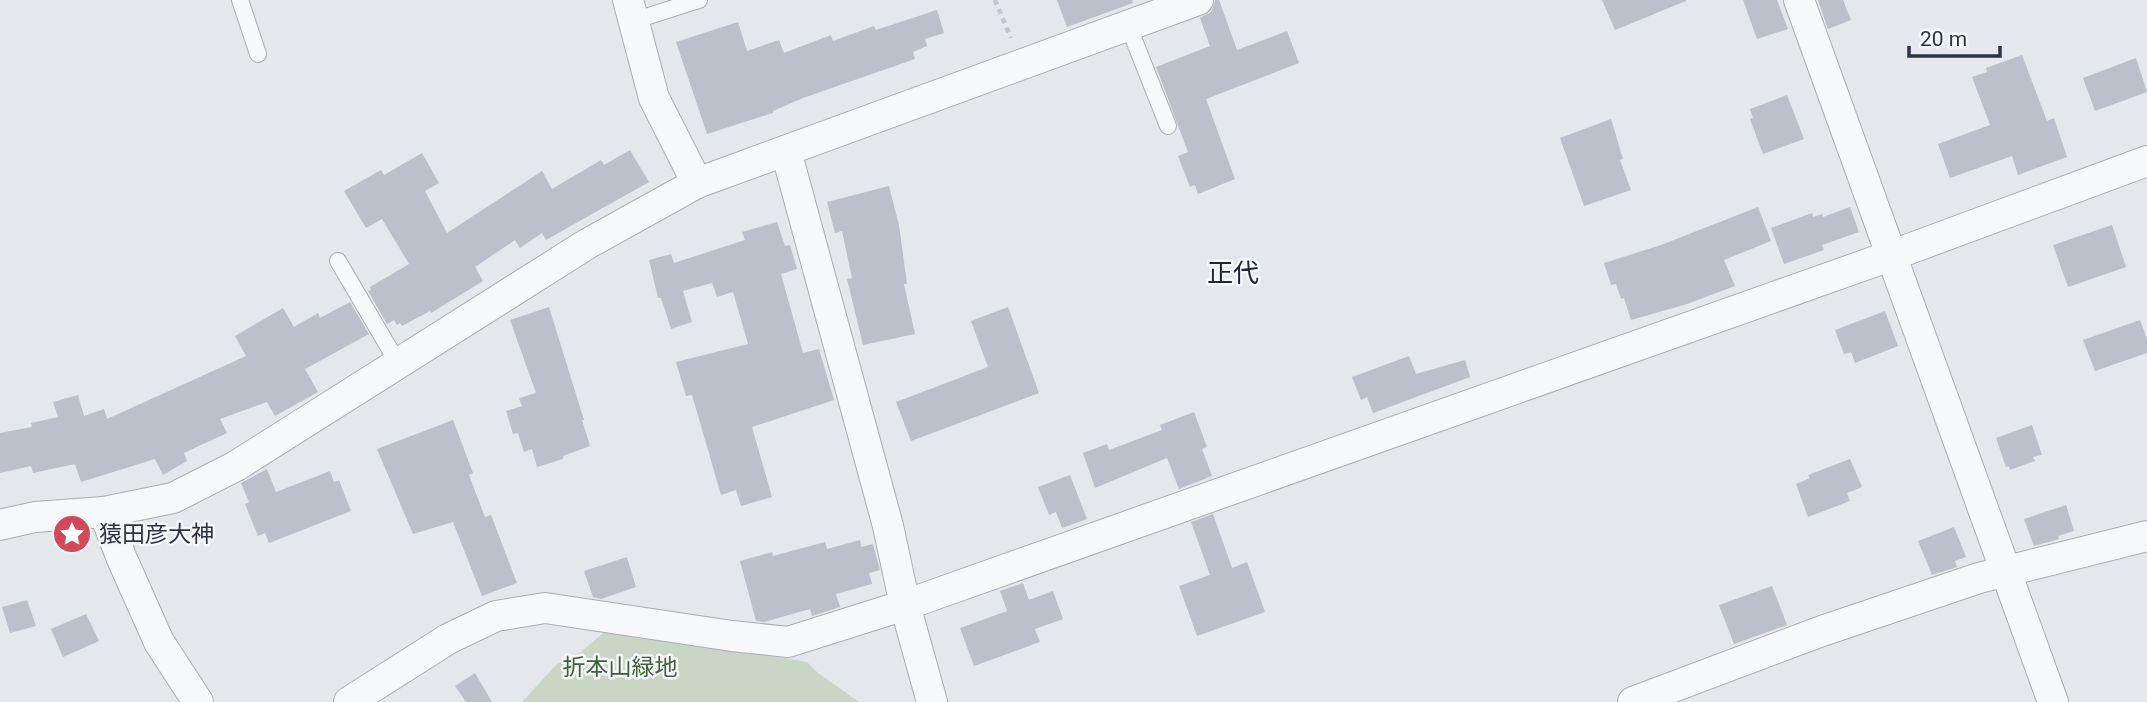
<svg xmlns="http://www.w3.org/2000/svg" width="2147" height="702" font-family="Roboto,'Noto Sans JP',sans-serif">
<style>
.green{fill:#c9d6c5}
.building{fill:#bbc0ca}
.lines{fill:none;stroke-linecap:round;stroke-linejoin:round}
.lane-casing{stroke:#a9aeb7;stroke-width:18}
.street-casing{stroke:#a9aeb7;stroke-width:32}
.path{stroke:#c2c5cb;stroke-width:4.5;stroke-dasharray:5 5;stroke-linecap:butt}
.lane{stroke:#f7f8fa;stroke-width:16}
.street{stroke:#f7f8fa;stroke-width:30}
.labels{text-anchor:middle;stroke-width:5;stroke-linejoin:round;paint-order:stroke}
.poi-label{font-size:23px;fill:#2b3445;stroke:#f4f6f9;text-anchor:start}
.park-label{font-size:23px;fill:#3f6138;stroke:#f4f6f9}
.quarter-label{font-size:26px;fill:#1d2536;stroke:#f4f6f9}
</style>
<rect width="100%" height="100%" fill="#e4e7ec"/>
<path class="green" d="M 608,629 L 807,662 L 818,673 L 859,702 L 522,702 L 557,664 L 581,652 Z"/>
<g class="building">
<path d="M 1057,0 L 1132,0 L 1133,3 L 1067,27 Z"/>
<path d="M 1215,0 L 1219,0 L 1237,50 L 1287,31 L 1299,63 L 1206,99 L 1235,179 L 1198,194 L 1195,185 L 1190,187 L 1178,156 L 1188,152 L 1156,67 L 1210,46 L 1200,18 L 1211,12 Z"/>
<path d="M 1602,0 L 1686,0 L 1686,1 L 1615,30 Z"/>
<path d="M 1743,0 L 1777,0 L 1788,29 L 1757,39 Z"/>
<path d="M 1818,0 L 1843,0 L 1851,20 L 1828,29 Z"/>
<path d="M 937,10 L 944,33 L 925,39 L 927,46 L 913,52 L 915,59 L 803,98 L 773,111 L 773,113 L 707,134 L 676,42 L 738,22 L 747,51 L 779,40 L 784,53 L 831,35 L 833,41 L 874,26 L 876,30 Z"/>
<path d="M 2022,55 L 2047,121 L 2054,118 L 2067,157 L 2018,175 L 2012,156 L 1950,178 L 1938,144 L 1990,125 L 1972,77 L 1987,72 L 1986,68 Z"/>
<path d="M 2136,58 L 2147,92 L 2095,111 L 2083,78 Z"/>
<path d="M 1787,95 L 1804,139 L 1763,154 L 1750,119 L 1753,118 L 1750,109 Z"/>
<path d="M 1611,119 L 1623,159 L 1620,160 L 1631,190 L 1584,206 L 1560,138 Z"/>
<path d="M 630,150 L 649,182 L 546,240 L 542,233 L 520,248 L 515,240 L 475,267 L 483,281 L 431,313 L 430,311 L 402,326 L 400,323 L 397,325 L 394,320 L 387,324 L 368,291 L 371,290 L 370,287 L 409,264 L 382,219 L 366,228 L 344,191 L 381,170 L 384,175 L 422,153 L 439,183 L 425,191 L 447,233 L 542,171 L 552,189 L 601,160 L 604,165 Z"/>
<path d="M 889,186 L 899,225 L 907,284 L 904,284 L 915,334 L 863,345 L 847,279 L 852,278 L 842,231 L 835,233 L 827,202 Z"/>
<path d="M 1758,207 L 1771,241 L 1724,260 L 1735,286 L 1687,304 L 1631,320 L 1624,298 L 1621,299 L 1616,284 L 1611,285 L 1604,263 L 1661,245 Z"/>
<path d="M 1850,207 L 1859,232 L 1822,245 L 1824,250 L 1784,264 L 1771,228 L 1812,213 L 1813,217 L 1822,214 L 1823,217 Z"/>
<path d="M 777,222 L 785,246 L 790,245 L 797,269 L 781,274 L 803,353 L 819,349 L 834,400 L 752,427 L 772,497 L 741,506 L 736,490 L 721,495 L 692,395 L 686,396 L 676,362 L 748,344 L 733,292 L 717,297 L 712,283 L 683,291 L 692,322 L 671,329 L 661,298 L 658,298 L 649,260 L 671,254 L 674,263 L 745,240 L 742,232 Z"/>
<path d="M 2112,225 L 2126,267 L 2068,287 L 2053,245 Z"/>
<path d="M 350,302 L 369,334 L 305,369 L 318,392 L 275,416 L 267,402 L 220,419 L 227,433 L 184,453 L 187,461 L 163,475 L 155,459 L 81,482 L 75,464 L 33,473 L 31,466 L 0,473 L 0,433 L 32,427 L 31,423 L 58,417 L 53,402 L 78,395 L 84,416 L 104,409 L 107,419 L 246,356 L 235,336 L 283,308 L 294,327 L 318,313 L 320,318 Z"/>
<path d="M 549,307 L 584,420 L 582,420 L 590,446 L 563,456 L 563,459 L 537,467 L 532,449 L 524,452 L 518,433 L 513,434 L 506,411 L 522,406 L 519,398 L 536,393 L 510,320 Z"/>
<path d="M 1008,307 L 1039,393 L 911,441 L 896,402 L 988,367 L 971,321 Z"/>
<path d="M 1885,311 L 1898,346 L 1855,363 L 1851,352 L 1844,354 L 1835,330 Z"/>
<path d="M 2140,320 L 2147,339 L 2147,353 L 2095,371 L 2083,340 Z"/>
<path d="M 1409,356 L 1416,374 L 1465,360 L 1470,377 L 1373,413 L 1367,397 L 1361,400 L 1352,377 Z"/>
<path d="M 1194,412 L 1207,447 L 1202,449 L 1212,476 L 1179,489 L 1167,458 L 1095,488 L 1083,453 L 1107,444 L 1109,450 L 1162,430 L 1160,425 Z"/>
<path d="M 453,420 L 473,473 L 469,475 L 485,517 L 491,515 L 517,583 L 482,596 L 453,522 L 413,534 L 377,449 Z"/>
<path d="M 2032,425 L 2042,455 L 2033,457 L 2035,461 L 2010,470 L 2009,466 L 2006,467 L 1996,438 Z"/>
<path d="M 1850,459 L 1862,487 L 1847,493 L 1850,501 L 1808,517 L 1796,484 L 1810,478 L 1808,475 Z"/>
<path d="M 267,469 L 276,492 L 330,471 L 334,482 L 339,480 L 351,511 L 269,543 L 265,533 L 258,536 L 245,504 L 249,502 L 241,483 Z"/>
<path d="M 1070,475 L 1087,519 L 1062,528 L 1056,512 L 1049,515 L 1038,487 Z"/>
<path d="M 2066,505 L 2074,531 L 2058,536 L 2059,539 L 2034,546 L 2024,519 Z"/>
<path d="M 1213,514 L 1232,568 L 1247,562 L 1265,612 L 1197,636 L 1179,586 L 1210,575 L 1191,522 Z"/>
<path d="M 1954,527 L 1966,557 L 1955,561 L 1957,567 L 1932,575 L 1918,541 Z"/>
<path d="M 860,540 L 861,547 L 873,544 L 880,570 L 869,573 L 872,584 L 836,594 L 840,607 L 812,616 L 810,609 L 764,622 L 756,621 L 740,561 L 772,552 L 773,556 L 825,542 L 827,549 Z"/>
<path d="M 627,557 L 636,587 L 601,599 L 593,597 L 584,571 Z"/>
<path d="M 1023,583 L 1029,600 L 1053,591 L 1063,619 L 1035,629 L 1040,642 L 974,666 L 960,628 L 1007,611 L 1000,591 Z"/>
<path d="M 1772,586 L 1787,625 L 1734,644 L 1719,605 Z"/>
<path d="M 27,600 L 36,626 L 10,633 L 2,607 Z"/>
<path d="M 86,614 L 99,641 L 63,657 L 51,629 Z"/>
<path d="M 475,673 L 492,702 L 466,702 L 455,686 Z"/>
</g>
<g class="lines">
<defs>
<g id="lane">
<path d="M 240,0 L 258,54"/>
<path d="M 633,21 L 699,0"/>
<path d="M 1128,25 L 1168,126"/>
<path d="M 338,261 L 399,365"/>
</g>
<g id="street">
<path d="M 628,0 L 654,98 L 697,183"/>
<path d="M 1799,0 L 2053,702"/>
<path d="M 786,151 L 888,526 L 905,605 L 932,702"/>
<path d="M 104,512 L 122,559 L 159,642 L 198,702"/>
<path d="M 0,525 L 35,517 L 104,512 L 173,498 L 236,466 L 587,244 L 697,183 L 1198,0"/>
<path d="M 349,702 L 448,639 L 496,616 L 545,608 L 732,636 L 788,642 L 905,605 L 1890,256 L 2147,161"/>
<path d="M 1633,702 L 1822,631 L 1979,578 L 2147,536"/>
</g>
</defs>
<use href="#lane" class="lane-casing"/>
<use href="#street" class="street-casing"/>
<path class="path" d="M 995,0 L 1011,38"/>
<use href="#lane" class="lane"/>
<use href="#street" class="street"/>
</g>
<defs>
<symbol id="sight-disc" viewBox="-11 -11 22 22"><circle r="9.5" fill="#d1495b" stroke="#f4f6f9"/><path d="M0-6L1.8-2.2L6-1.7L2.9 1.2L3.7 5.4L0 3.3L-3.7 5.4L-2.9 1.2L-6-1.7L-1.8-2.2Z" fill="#fff"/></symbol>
</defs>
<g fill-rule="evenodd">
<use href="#sight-disc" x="50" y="512" width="44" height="44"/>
</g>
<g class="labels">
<g class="poi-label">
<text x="99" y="542">猿田彦大神</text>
</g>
<g class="park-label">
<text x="620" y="675">折本山緑地</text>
</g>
<g class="quarter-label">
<text x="1233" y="282">正代</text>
</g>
</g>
<path d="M1909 46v10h91v-10" fill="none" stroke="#2b3445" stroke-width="3.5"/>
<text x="1920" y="46" font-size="21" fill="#2b3445" stroke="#f4f6f9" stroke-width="5" paint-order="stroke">20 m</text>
</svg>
